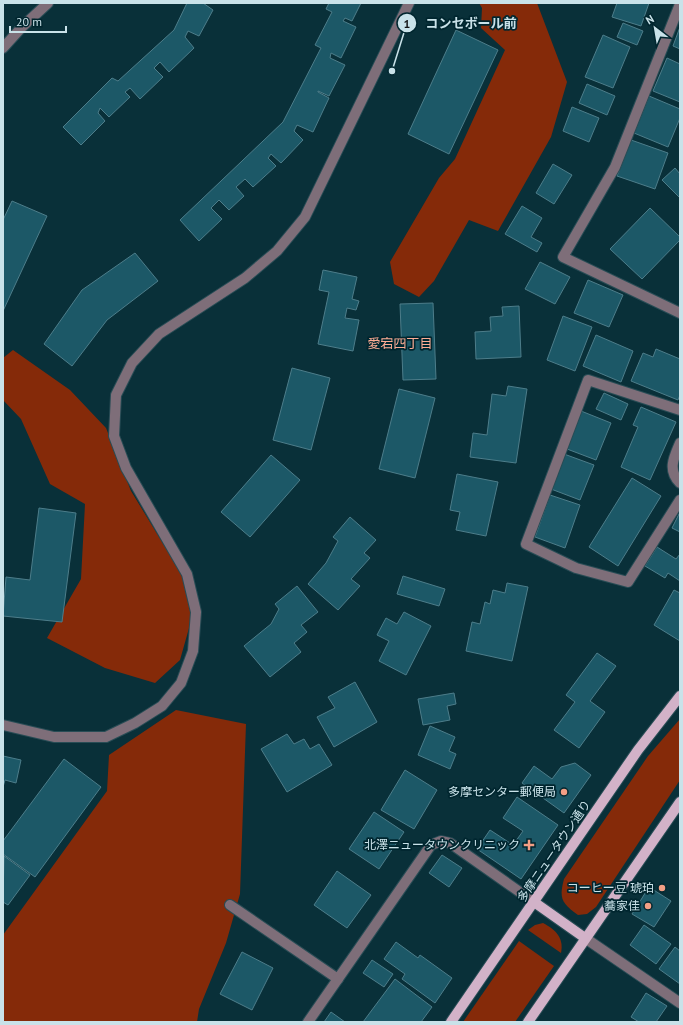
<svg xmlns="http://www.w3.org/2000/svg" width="683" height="1025" font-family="'PT Sans','Noto Sans JP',sans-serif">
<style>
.green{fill:#852a09}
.building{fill:#1c5867;stroke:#4d7d8a}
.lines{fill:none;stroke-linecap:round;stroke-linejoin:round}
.minor-casing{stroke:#284c55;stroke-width:12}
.major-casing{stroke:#284c55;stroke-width:12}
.minor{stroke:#7e6e79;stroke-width:10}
.major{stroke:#d2b2c8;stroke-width:10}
.poi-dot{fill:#f39f85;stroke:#00262f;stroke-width:1.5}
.labels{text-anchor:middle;stroke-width:3.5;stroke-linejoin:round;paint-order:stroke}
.poi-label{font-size:12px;fill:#c9e2e9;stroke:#00262f;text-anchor:end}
.street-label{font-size:12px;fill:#c9e2e9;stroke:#00262f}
.neighbourhood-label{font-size:13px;fill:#fdad95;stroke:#00262f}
.leader{fill:none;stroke:#c9e2e9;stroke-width:1.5}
.callout-dot{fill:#c9e2e9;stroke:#00262f;stroke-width:1.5}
.mark-label{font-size:12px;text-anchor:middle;font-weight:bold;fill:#111}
.callout-label{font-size:13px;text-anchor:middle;font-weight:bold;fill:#c9e2e9;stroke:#00262f;stroke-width:3.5;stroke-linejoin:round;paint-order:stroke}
</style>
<rect width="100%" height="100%" fill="#093039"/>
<g class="green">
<path d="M 479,3 L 537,3 L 567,82 L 551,137 L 498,231 L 469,220 L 434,281 L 419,297 L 394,284 L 390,262 L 439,178 L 455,159 L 505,50 L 481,28 L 482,8 Z"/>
<path d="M 13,350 L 70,390 L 106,428 L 131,491 L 184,578 L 193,614 L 180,660 L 155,683 L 105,668 L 47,638 L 81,579 L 85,504 L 50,484 L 21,419 L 3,400 L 3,358 Z"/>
<path d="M 176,710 L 246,724 L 240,894 L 226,943 L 199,1009 L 197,1022 L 3,1022 L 3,935 L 107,791 L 109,755 Z"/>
<path d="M 680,719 L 680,780 L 596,907 L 587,914 L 578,915 C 561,903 559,898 564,879 L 648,756 Z"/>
<path d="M 543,923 C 556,930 564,938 561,953 L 528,930 L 535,925 Z"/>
<path d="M 519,941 L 554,966 L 515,1022 L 463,1022 Z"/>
</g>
<g class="building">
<path d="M 187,3 L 203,3 L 213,10 L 199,36 L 188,31 L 185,37 L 194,48 L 169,72 L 160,62 L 154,68 L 163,77 L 140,99 L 130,88 L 125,92 L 130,97 L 109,117 L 100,108 L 98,113 L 105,121 L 81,145 L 63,127 L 112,78 L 118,81 L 174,30 Z"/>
<path d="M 329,3 L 361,3 L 352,21 L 345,18 L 343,21 L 356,27 L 341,58 L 331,53 L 330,58 L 345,65 L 329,96 L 318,91 L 318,92 L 329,98 L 313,132 L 297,125 L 294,131 L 303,140 L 281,163 L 271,154 L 268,158 L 276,166 L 253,187 L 245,179 L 236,187 L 244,196 L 229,210 L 219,200 L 211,208 L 222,219 L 199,241 L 180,220 L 283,122 L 321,48 L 315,45 L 332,12 L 326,9 Z"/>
<path d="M 617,3 L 649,3 L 641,26 L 612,17 Z"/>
<path d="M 623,23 L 643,31 L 637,45 L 617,37 Z"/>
<path d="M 680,27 L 680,49 L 673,46 Z"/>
<path d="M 456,30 L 498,50 L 449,154 L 408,134 Z"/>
<path d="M 603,35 L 630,47 L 613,88 L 585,77 Z"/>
<path d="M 667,58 L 680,64 L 680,102 L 653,91 Z"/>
<path d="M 587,84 L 615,96 L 607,115 L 579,103 Z"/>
<path d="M 649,96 L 680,109 L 680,118 L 668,147 L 634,133 Z"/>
<path d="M 572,107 L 599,118 L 589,142 L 563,131 Z"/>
<path d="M 631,140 L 668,153 L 655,189 L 617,176 Z"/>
<path d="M 553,164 L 572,175 L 554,204 L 536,193 Z"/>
<path d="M 675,168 L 680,174 L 680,198 L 662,180 Z"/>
<path d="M 12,201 L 47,216 L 3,311 L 3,220 Z"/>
<path d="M 522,206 L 542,218 L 531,237 L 542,243 L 537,252 L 505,234 Z"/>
<path d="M 650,208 L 680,237 L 680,240 L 642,279 L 610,249 Z"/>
<path d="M 135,253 L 158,281 L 107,320 L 72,366 L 44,344 L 82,290 Z"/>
<path d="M 540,262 L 570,277 L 555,304 L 525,289 Z"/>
<path d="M 323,270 L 357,277 L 352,299 L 359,301 L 356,310 L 347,308 L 345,318 L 359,320 L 353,351 L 318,344 L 329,292 L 319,290 Z"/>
<path d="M 588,280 L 623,295 L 609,327 L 574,313 Z"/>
<path d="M 433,303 L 436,379 L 403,380 L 400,304 Z"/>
<path d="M 519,306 L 521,357 L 476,359 L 475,332 L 491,331 L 490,317 L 503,316 L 502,307 Z"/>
<path d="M 563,316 L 592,327 L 575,371 L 547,360 Z"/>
<path d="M 596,335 L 633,351 L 621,382 L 583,366 Z"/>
<path d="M 656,349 L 680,359 L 680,395 L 678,400 L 631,381 L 643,353 L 653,357 Z"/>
<path d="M 292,368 L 330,378 L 311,450 L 273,440 Z"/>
<path d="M 508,386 L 527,389 L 516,463 L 470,457 L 473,433 L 487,435 L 492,394 L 506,396 Z"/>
<path d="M 399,389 L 435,398 L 415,478 L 379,469 Z"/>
<path d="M 604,393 L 628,404 L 621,420 L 596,409 Z"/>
<path d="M 641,407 L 676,422 L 650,480 L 621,467 L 638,427 L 633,425 Z"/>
<path d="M 581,411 L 611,423 L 596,460 L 567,449 Z"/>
<path d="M 564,454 L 594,465 L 580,500 L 551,489 Z"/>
<path d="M 271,455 L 300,480 L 250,537 L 221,512 Z"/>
<path d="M 457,474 L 498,482 L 486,536 L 456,530 L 460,512 L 450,510 Z"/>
<path d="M 632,478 L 661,496 L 618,566 L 589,547 Z"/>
<path d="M 550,495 L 580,505 L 565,548 L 535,537 Z"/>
<path d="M 39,508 L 76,513 L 62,622 L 3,616 L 6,577 L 30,580 Z"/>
<path d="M 680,512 L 680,532 L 672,528 Z"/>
<path d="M 350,517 L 376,540 L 364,553 L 370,558 L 351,579 L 360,586 L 338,610 L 308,584 L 326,563 L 338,541 L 333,537 Z"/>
<path d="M 657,547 L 676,559 L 680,554 L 680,581 L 668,573 L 665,578 L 645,566 Z"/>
<path d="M 403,576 L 445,589 L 439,606 L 397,594 Z"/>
<path d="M 507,583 L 528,587 L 512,661 L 466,651 L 472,622 L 480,624 L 485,602 L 490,604 L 493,590 L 505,593 Z"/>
<path d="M 297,586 L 318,612 L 301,625 L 307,632 L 294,643 L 301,652 L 270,677 L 244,646 L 271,624 L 279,609 L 275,604 Z"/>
<path d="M 674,590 L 680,593 L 680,641 L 654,625 Z"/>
<path d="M 404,612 L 431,626 L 406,675 L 379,661 L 389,641 L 377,635 L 386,618 L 397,624 Z"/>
<path d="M 597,653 L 616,666 L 590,701 L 605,712 L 579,748 L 554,730 L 575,702 L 566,695 Z"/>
<path d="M 355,682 L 377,722 L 334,747 L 317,717 L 335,708 L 328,697 Z"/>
<path d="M 454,693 L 456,704 L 447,706 L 450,720 L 423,725 L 418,699 Z"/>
<path d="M 430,726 L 455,737 L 449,751 L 456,754 L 450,769 L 418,755 Z"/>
<path d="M 287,734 L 294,744 L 304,739 L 310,749 L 319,744 L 332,765 L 287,792 L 261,749 Z"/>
<path d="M 3,756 L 21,760 L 16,783 L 5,780 L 3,787 Z"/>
<path d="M 64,759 L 101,787 L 35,877 L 3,854 L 3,841 Z"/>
<path d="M 575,763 L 591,775 L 564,813 L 522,783 L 534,766 L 552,779 L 561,767 Z"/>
<path d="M 405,770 L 437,790 L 414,829 L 381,810 Z"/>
<path d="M 517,797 L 558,825 L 521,879 L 477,849 L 490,830 L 513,845 L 523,831 L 503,818 Z"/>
<path d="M 374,812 L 404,832 L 379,869 L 349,849 Z"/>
<path d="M 442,855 L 462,868 L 449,887 L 429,873 Z"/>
<path d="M 4,856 L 30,875 L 8,905 L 3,902 Z"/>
<path d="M 337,871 L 371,895 L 347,928 L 314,905 Z"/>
<path d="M 649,887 L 671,901 L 654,927 L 632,914 Z"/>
<path d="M 644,925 L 671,944 L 656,964 L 630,945 Z"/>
<path d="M 396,942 L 418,958 L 420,955 L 452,978 L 435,1003 L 402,979 L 405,974 L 384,959 Z"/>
<path d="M 675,947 L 680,951 L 680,984 L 659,969 Z"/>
<path d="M 242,952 L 273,968 L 252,1010 L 220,994 Z"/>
<path d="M 372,960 L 393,974 L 384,987 L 363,973 Z"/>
<path d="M 395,979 L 432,1007 L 421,1022 L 363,1022 Z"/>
<path d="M 646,993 L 667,1006 L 656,1022 L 639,1022 L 631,1017 Z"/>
<path d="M 331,1012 L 345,1022 L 324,1022 Z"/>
</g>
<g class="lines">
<defs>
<g id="minor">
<path d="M 680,4 L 615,167 L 563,257 L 680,313"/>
<path d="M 3,48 L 22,27 L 48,3"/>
<path d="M 680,410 L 588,380 L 526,544 L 576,568 L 628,582 L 680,500"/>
<path d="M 680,443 C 674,457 667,470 680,483"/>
<path d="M 3,725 L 54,737 L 106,737 L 135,723 L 162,706 L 181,683 L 193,651 L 196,612 L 187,574 L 126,468 L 114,436 L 116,395 L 132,363 L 159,334 L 245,278 L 277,251 L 305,217 L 409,3"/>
<path d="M 230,905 L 338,979"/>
<path d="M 585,938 L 680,1003"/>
<path d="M 308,1022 L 431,845 L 441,841 L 450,843 L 534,902"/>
</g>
<g id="major">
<path d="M 534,902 L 585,938"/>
<path d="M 451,1022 L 638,750 L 680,696"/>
<path d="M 528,1022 L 680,802"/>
</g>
</defs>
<use href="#minor" class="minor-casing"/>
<use href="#major" class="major-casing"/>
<use href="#minor" class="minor"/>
<use href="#major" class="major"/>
</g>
<g class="poi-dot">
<circle cx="564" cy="792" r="4"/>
<path d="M527 839h4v4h4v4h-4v4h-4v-4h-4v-4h4z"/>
<circle cx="662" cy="888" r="4"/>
<circle cx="648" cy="906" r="4"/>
</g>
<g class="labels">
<g class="poi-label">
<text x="556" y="796">多摩センター郵便局</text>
<text x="520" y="849">北澤ニュータウンクリニック</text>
<text x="654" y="892">コーヒー豆 琥珀</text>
<text x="640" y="910">蕎家佳</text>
</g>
<g class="street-label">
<text transform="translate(554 851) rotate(-56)" y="4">多摩ニュータウン通り</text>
</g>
<g class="neighbourhood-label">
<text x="400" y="348">愛宕四丁目</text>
</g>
</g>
<path class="leader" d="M392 71L407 23"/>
<g class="callout-dot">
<circle cx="392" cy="71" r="4"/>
<circle cx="407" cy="23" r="10"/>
</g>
<g class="mark-label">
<text x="407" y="28">1</text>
</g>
<g class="callout-label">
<text x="471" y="28">コンセボール前</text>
</g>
<rect width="683" height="1025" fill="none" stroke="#c9e2e9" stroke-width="8"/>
<g transform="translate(655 28) rotate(329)" stroke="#00262f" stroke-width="3" paint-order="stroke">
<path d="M0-3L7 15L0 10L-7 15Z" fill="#c9e2e9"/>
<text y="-6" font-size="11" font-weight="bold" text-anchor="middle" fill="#c9e2e9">N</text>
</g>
<path d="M10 26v6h56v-6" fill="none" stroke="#c9e2e9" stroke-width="2"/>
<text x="16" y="26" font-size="12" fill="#c9e2e9" stroke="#00262f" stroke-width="3" paint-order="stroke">20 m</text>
</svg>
